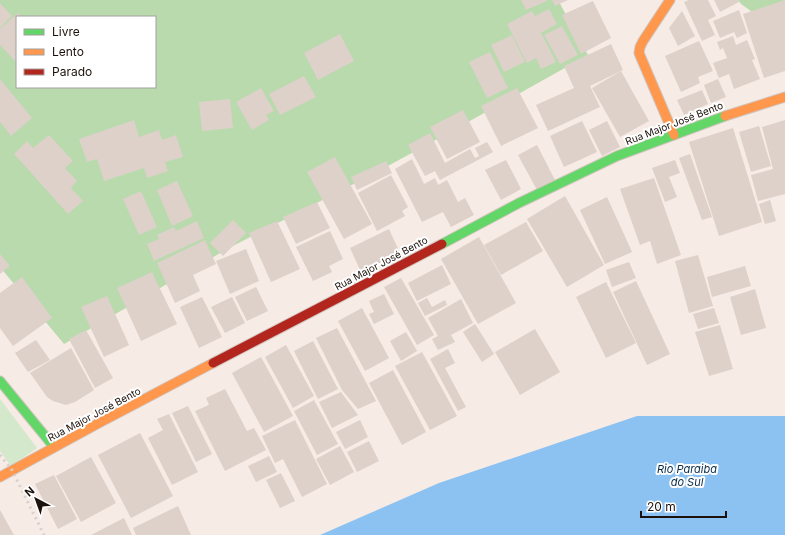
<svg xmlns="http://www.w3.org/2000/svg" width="785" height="535" font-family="Inter,sans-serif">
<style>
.green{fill:#d4e8cb}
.forest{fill:#b8daad;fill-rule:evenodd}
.water{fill:#8cc2f1}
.building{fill:#ddd1ca}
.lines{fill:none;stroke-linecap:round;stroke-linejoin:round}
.fast-casing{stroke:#d0c4be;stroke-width:11}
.slow-casing{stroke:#d0c4be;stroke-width:11}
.jam-casing{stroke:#d0c4be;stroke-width:11}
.fast{stroke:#63d668;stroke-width:9}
.slow{stroke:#ff974d;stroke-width:9}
.jam{stroke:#b3261e;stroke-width:9}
.rail{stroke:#d5d1cf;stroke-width:3;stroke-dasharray:2 4;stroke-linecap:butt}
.labels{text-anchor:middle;stroke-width:4;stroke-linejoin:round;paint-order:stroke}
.street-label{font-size:10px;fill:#1c110b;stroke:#fff}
.water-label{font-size:11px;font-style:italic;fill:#082c47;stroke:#fff}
</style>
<rect width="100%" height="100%" fill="#f6ebe5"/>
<path class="green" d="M 0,399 L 37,448 L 11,466 L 0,451 Z"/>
<g class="forest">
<path d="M 0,0 L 558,0 L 588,55 L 452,131 L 375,173 L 227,249 L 64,344 L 0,267 ZM 17,17 L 155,17 L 155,87 L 17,87 Z"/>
<path d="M 738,0 L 785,0 L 755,14 L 741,4 Z"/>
</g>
<path class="water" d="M 637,416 L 785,416 L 785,535 L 320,535 L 439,483 Z"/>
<g class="building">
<path d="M 521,0 L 546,0 L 547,1 L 526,10 Z"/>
<path d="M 552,0 L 568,0 L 555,6 Z"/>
<path d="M 689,0 L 708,0 L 716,16 L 708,20 L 715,35 L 702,41 L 684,2 Z"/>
<path d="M 714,0 L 738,0 L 739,2 L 720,12 Z"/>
<path d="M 785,0 L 785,71 L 764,78 L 743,14 Z"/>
<path d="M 593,1 L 611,38 L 581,54 L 562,15 Z"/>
<path d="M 0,3 L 12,16 L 0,28 Z"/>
<path d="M 549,9 L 557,24 L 541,33 L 556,62 L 541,69 L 536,58 L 527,63 L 507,24 L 532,11 L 535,16 Z"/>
<path d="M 739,10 L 747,33 L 737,38 L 734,32 L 720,38 L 713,21 Z"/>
<path d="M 682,11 L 695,36 L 678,46 L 669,28 Z"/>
<path d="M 18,13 L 21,17 L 17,17 L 17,63 L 0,45 L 0,29 Z"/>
<path d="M 562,26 L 578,55 L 560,64 L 544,35 Z"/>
<path d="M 340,34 L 354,61 L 318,80 L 304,53 Z"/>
<path d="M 512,35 L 525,62 L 504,72 L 491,45 Z"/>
<path d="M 733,36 L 736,45 L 747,40 L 755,59 L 752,60 L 760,79 L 734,89 L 729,74 L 719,78 L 713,63 L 727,58 L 723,48 L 720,50 L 717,42 Z"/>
<path d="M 699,41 L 713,71 L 698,77 L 700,83 L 681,92 L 665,56 Z"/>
<path d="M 611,44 L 623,70 L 590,86 L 600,107 L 548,131 L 536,105 L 574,88 L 564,66 Z"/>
<path d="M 490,52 L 508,88 L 487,98 L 469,62 Z"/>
<path d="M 621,71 L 649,121 L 620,137 L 592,88 Z"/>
<path d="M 304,76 L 316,97 L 280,115 L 269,94 Z"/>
<path d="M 0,79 L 32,118 L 11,136 L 0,122 Z"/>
<path d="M 718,79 L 726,97 L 711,103 L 704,85 Z"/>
<path d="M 261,88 L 274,111 L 266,115 L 269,120 L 252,130 L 236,102 Z"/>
<path d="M 517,88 L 538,128 L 501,146 L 481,106 Z"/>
<path d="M 702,90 L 708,104 L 684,115 L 677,100 Z"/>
<path d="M 230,99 L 233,128 L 202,131 L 199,102 Z"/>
<path d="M 463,110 L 480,142 L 447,159 L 430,127 Z"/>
<path d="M 134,120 L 139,137 L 159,130 L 162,140 L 176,135 L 183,157 L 165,162 L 168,171 L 147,178 L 144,168 L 104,181 L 97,159 L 87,162 L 79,139 Z"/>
<path d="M 785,120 L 785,194 L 758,201 L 751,175 L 773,169 L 762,127 Z"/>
<path d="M 582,121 L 597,152 L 564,167 L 550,136 Z"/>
<path d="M 607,121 L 620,147 L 602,156 L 589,130 Z"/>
<path d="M 759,126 L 771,166 L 751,172 L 739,132 Z"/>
<path d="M 733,128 L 762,222 L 719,236 L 689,142 Z"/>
<path d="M 430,133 L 445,163 L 470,149 L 475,158 L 479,156 L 475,148 L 487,142 L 493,152 L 440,180 L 435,171 L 425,176 L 408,145 Z"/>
<path d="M 49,135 L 73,161 L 65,168 L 77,181 L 71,188 L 83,201 L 68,214 L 14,154 L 27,141 L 33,148 Z"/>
<path d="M 537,145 L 555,180 L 537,190 L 518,155 Z"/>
<path d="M 690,154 L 712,217 L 702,220 L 679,158 Z"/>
<path d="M 335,157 L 372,224 L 344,239 L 307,172 Z"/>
<path d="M 412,159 L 424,184 L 435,178 L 438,185 L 447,180 L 458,202 L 465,198 L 474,215 L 451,227 L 443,212 L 422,222 L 395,169 Z"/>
<path d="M 506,160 L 521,189 L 501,200 L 485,170 Z"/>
<path d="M 675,160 L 680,173 L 669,177 L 677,197 L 665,202 L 652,168 Z"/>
<path d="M 386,161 L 392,173 L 357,190 L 351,177 Z"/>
<path d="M 391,175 L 408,207 L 402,211 L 405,216 L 377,231 L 358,193 Z"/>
<path d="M 654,178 L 681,255 L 657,264 L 650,241 L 640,245 L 620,189 Z"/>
<path d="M 177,181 L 193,216 L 172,226 L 157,190 Z"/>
<path d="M 141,191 L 157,227 L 139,235 L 123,199 Z"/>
<path d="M 565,196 L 604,265 L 567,287 L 527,219 Z"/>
<path d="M 607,197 L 632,252 L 605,264 L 580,210 Z"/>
<path d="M 770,200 L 776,221 L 765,224 L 759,204 Z"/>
<path d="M 317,202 L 330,228 L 296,244 L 283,217 Z"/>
<path d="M 233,220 L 246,233 L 223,256 L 210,243 Z"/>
<path d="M 197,221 L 204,238 L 154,261 L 147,244 L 159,239 L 157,235 L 174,227 L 176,231 Z"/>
<path d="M 277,221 L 300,269 L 271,282 L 249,233 Z"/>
<path d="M 526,222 L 543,251 L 501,275 L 484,245 Z"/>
<path d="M 389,229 L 400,253 L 361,272 L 350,248 Z"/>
<path d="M 330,231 L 343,259 L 329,266 L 332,272 L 313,281 L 296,247 Z"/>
<path d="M 479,237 L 516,303 L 478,324 L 441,259 Z"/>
<path d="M 205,240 L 216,264 L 193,275 L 200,291 L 175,303 L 157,263 Z"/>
<path d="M 246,249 L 259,281 L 230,294 L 216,261 Z"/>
<path d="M 0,254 L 10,266 L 0,274 Z"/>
<path d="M 698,255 L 713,306 L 689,313 L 675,261 Z"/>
<path d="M 629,262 L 636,278 L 612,287 L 606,270 Z"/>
<path d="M 442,265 L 451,284 L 417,301 L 408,283 Z"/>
<path d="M 745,266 L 751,286 L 712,297 L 707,277 Z"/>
<path d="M 152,272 L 177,324 L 141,341 L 117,288 Z"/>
<path d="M 22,277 L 52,318 L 13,346 L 0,328 L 0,293 Z"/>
<path d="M 401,278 L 434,335 L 417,345 L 384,287 Z"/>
<path d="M 636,281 L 670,354 L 647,365 L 613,292 Z"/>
<path d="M 606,282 L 636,343 L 606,358 L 576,297 Z"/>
<path d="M 256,287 L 268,311 L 247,321 L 235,297 Z"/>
<path d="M 755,289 L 766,328 L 741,335 L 730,297 Z"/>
<path d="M 384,294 L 394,314 L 374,324 L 369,314 L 374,312 L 369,301 Z"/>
<path d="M 107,296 L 129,345 L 104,357 L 81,307 Z"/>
<path d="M 202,297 L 222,337 L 199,348 L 180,307 Z"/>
<path d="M 232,297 L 245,323 L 225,333 L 211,307 Z"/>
<path d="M 427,298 L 432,307 L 445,300 L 447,305 L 425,316 L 418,303 Z"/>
<path d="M 461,299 L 473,323 L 451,335 L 455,342 L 438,350 L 432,339 L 438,336 L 428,318 Z"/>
<path d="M 362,308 L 389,358 L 365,371 L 338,321 Z"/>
<path d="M 714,308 L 719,323 L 698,329 L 693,314 Z"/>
<path d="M 475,324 L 494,354 L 482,362 L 463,332 Z"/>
<path d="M 720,325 L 733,369 L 709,376 L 695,332 Z"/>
<path d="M 337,328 L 376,401 L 358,409 L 342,390 L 316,338 Z"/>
<path d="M 535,329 L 560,372 L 520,395 L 495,352 Z"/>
<path d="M 86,330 L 113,378 L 95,388 L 69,339 Z"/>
<path d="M 406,332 L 417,351 L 401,361 L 390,341 Z"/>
<path d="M 36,340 L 50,360 L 28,372 L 15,353 Z"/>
<path d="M 313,341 L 338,389 L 318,399 L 294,351 Z"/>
<path d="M 286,345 L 314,396 L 293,408 L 265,357 Z"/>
<path d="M 71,348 L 94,390 L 75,402 L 66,405 L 53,401 L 47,397 L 30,373 Z"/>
<path d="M 448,349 L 455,363 L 445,368 L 466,407 L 458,411 L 430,359 Z"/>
<path d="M 422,352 L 457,416 L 430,430 L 395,366 Z"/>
<path d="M 261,357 L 293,416 L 264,432 L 232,373 Z"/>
<path d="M 393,370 L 426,432 L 402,445 L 369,383 Z"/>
<path d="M 225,389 L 247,431 L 254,428 L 266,450 L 225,471 L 195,411 L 209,405 L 206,398 Z"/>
<path d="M 341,392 L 358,415 L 332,428 L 319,402 Z"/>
<path d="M 314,400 L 338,444 L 317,455 L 294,411 Z"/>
<path d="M 188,406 L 212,454 L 196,462 L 172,413 Z"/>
<path d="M 169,414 L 198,472 L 172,485 L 148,438 L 163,430 L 157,419 Z"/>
<path d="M 295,420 L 327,484 L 302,497 L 283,459 L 275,463 L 262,436 Z"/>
<path d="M 360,420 L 368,437 L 345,449 L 336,432 Z"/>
<path d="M 140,433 L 173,496 L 131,518 L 98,455 Z"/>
<path d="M 369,441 L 379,461 L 357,472 L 347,452 Z"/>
<path d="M 340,446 L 354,472 L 330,485 L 316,459 Z"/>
<path d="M 269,456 L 277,472 L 256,482 L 248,466 Z"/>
<path d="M 91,457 L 116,503 L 81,522 L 56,476 Z"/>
<path d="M 281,473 L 295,501 L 280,508 L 266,480 Z"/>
<path d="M 54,475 L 77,519 L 58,529 L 35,484 Z"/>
<path d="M 178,506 L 191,535 L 136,535 L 133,528 Z"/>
<path d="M 0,510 L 14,535 L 0,535 Z"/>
<path d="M 124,518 L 132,535 L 91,535 Z"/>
</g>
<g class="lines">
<defs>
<g id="fast">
<path d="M 442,244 L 519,203 L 617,156 L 725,116"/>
<path d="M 0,381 L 54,447"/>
</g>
<g id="slow">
<path d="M 670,0 L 643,41 L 640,47 L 639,53 L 674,135"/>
<path d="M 725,116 L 785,97"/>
<path d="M 0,477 L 97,424 L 213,363"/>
</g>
<path id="jam" d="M 213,363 L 442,244"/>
</defs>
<use href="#fast" class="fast-casing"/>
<use href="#slow" class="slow-casing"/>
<use href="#jam" class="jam-casing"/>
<use href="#fast" class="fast"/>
<use href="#slow" class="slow"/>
<use href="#jam" class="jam"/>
<path class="rail" d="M 0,455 L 12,470 L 44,535"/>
</g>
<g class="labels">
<g class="street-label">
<text transform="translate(674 123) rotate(-21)" y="4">Rua Major José Bento</text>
<text transform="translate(381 263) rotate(-28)" y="4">Rua Major José Bento</text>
<text transform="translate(94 414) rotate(-28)" y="4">Rua Major José Bento</text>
</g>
<g class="water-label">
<text x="687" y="473">Rio Paraiba<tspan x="687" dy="13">do Sul</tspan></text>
</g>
</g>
<rect x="16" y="16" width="140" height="72" fill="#ffffff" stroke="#a4a09d"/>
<rect x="24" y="29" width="20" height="6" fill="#63d668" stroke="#a4a09d"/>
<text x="52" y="36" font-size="12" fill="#1c110b">Livre</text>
<rect x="24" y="49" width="20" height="6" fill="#ff974d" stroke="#a4a09d"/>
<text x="52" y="56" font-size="12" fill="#1c110b">Lento</text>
<rect x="24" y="69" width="20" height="6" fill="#b3261e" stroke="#a4a09d"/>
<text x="52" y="76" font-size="12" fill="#1c110b">Parado</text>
<g transform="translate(36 499) rotate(319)" stroke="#ffffff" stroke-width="3" paint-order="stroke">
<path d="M0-3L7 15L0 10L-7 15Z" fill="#1c110b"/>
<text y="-6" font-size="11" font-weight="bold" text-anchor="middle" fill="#1c110b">N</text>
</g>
<path d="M641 511v6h85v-6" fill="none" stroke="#1c110b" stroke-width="2"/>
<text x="647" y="511" font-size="12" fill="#1c110b" stroke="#ffffff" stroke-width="3" paint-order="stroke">20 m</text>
</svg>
